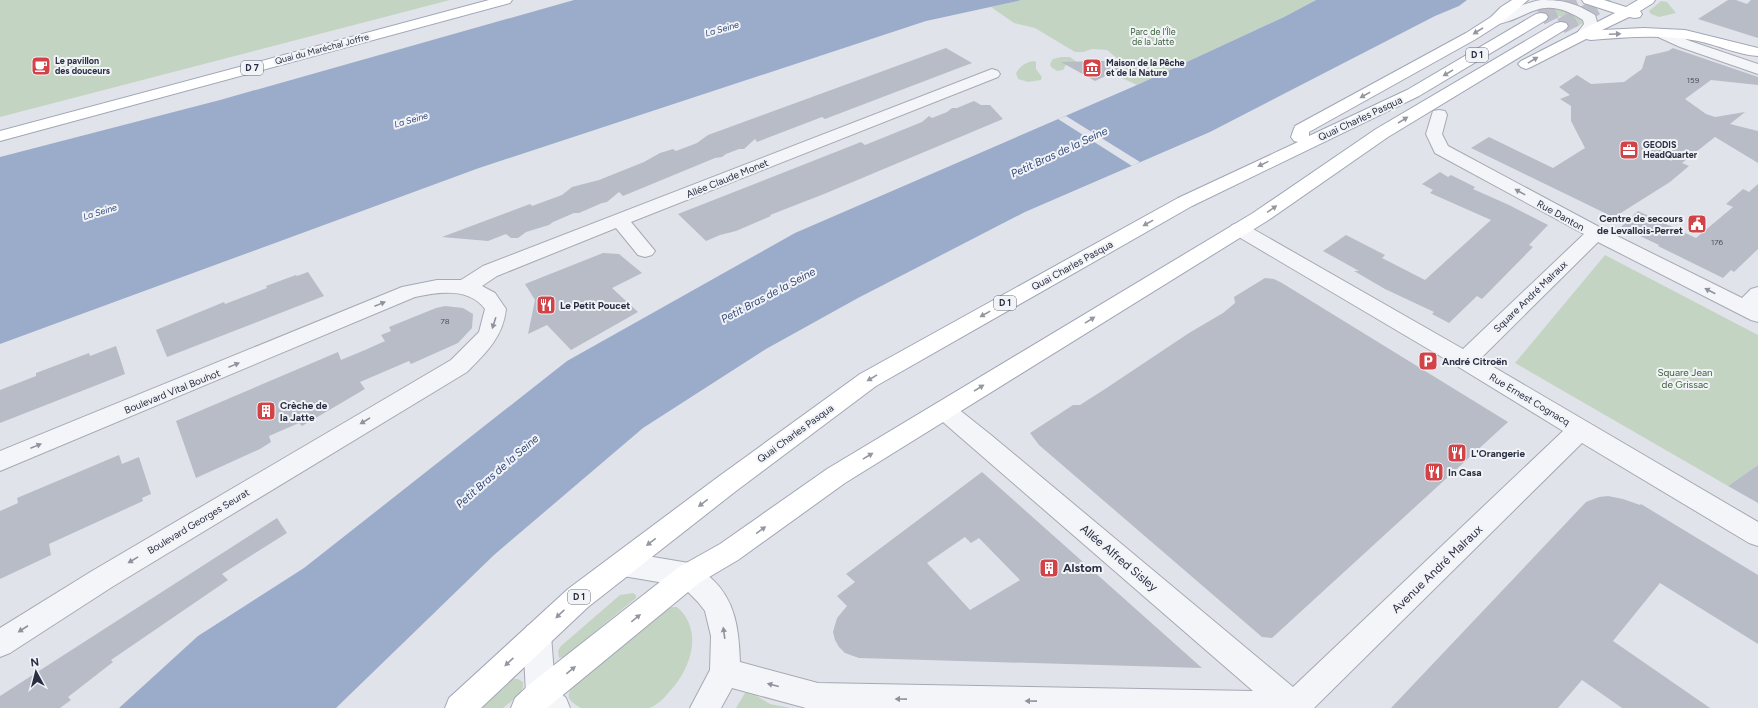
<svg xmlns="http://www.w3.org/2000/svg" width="1758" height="708" font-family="Figtree,sans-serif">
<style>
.green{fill:#c4d4c2}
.water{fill:#9baccb}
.pier{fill:#e1e3ea}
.building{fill:#b8bcc7;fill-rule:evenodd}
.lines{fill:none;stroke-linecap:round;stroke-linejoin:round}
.major-tunnel{stroke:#bcbfc8;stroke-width:16;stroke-dasharray:16 8;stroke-linecap:butt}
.minor-casing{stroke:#a6a9b4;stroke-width:2}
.major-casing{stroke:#a0a6b6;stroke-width:2}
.minor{fill:#f4f5f8;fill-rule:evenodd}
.major{fill:#fff;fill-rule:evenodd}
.oneway{fill:#9497a0}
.oneway2{fill:#8e929d}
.labels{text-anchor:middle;stroke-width:4;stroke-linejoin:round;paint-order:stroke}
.number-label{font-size:8px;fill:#4d5263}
.far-water-label{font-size:9px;font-style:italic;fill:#324878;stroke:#f1f3f7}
.far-park-label{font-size:9px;fill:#385f36;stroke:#f1f3f7}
.far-street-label{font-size:9px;fill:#292f42;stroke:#f1f3f7}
.shield{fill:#f1f3f7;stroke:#656a78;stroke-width:1}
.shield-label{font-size:9px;font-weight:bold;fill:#292f42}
.far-poi-label{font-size:9px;font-weight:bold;fill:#292f42;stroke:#f1f3f7;text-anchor:start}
.street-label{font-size:10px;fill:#292f42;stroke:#f1f3f7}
.poi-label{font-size:10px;font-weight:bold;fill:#292f42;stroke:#f1f3f7;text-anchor:start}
.park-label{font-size:10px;fill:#385f36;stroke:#f1f3f7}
.water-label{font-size:11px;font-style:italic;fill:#324878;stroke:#f1f3f7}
.near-street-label{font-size:12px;fill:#292f42;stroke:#f1f3f7}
.near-poi-label{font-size:12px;font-weight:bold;fill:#292f42;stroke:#f1f3f7;text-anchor:start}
</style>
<rect width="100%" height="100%" fill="#e1e3ea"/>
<g class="green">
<path d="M 0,0 L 450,0 L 0,117 Z"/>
<path d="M 1022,0 L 1316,0 L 1284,17 L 1137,85 L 1115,75 L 1129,66 L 1119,60 L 1107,50 L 1092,49 L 1083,52 L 1075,52 L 1035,28 L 1014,23 L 991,7 Z"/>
<path d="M 1661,1 L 1667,2 L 1676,13 L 1659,17 L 1651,14 L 1649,11 Z"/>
<path d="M 1552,6 L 1578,13 L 1585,22 L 1576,27 L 1563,17 L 1545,12 L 1531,11 Z"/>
<path d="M 1061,57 L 1070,57 L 1077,62 L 1067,63 L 1063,70 L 1057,71 L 1051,67 L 1050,64 L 1053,59 Z"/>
<path d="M 1034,61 L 1036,62 L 1036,69 L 1042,77 L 1041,80 L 1028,82 L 1018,79 L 1016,73 C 1020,66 1026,62 1034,61 Z"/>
<path d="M 1605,255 L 1758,335 L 1758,465 L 1728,486 L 1515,363 Z"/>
<path d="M 633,593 L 636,595 L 636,598 L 564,657 L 559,658 L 558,651 L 561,646 L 620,595 Z"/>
<path d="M 672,607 L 677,607 C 704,630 691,669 670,691 C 665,697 657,706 649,708 C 643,708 636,708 630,708 C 614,708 597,708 581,708 C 571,702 563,697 574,686 L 667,609 Z"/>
<path d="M 513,679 L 518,679 L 523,682 C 525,694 511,701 503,708 L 481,708 L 506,683 Z"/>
<path d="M 748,691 L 770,704 L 791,708 L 736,708 L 745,693 Z"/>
</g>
<g class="water">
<path d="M 574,0 L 1022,0 L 926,21 L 479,168 L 0,344 L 0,157 L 220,100 Z"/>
<path d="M 1316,0 L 1467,0 L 1459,6 L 1435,16 L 1210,132 L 1025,212 L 858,298 L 766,349 L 643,428 L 494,555 L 336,708 L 119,708 L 198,636 L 304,568 L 567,361 L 795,233 L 1137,85 L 1284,17 Z"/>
</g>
<path class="pier" d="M 1066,116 L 1140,162 L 1132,166 L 1058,119 Z"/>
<g class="building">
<path d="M 1728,0 L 1736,0 L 1747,4 L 1751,0 L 1758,0 L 1758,38 L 1698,19 Z"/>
<path d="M 946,48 L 972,63 L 825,119 L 822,117 L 757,142 L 755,139 L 744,149 L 739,149 L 726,154 L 722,157 L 715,158 L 623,196 L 619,192 L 607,202 L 602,203 L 579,213 L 574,213 L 553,222 L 549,225 L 526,232 L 518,238 L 511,238 L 506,234 L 488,241 L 442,237 L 530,204 L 532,206 L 562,195 L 572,187 L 599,180 L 644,162 L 660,153 L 673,149 L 676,151 L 697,143 L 708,135 Z"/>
<path d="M 1673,48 L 1758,77 L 1758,85 L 1711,80 L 1685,99 L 1706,114 L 1715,117 L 1745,112 L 1730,124 L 1758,131 L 1758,163 L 1715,137 L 1682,163 L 1689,166 L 1670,182 L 1616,216 L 1611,216 L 1471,148 L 1489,137 L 1553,168 L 1585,148 L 1571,121 L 1571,106 L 1560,99 L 1570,95 L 1559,87 L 1577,75 L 1591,84 L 1624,82 L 1642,69 L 1646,56 L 1668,51 Z"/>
<path d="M 1141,60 L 1095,81 L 1061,62 Z"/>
<path d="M 974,101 L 981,105 L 990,105 L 1003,119 L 824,194 L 770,215 L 771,216 L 736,231 L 720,235 L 706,241 L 678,214 L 861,142 L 865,145 L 922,122 L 929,116 L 932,118 L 947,112 L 952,108 L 957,108 Z"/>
<path d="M 1440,172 L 1448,177 L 1451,175 L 1475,187 L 1473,189 L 1509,205 L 1548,225 L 1529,245 L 1533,247 L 1482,299 L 1477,296 L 1449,323 L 1432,314 L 1434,312 L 1385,289 L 1354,271 L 1359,271 L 1323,251 L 1346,235 L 1385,255 L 1382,258 L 1425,280 L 1491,220 L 1430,193 L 1433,190 L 1422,184 Z"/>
<path d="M 1758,184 L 1758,249 L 1734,272 L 1731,270 L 1723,278 L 1658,246 L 1659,245 L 1621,227 L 1638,211 L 1696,238 L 1733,207 L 1726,204 L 1743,189 L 1749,192 Z"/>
<path d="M 603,253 L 619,254 L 642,273 L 612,288 L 638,312 L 571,350 L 547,325 L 528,334 L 535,300 L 525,284 Z"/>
<path d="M 308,272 L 324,296 L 167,357 L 156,330 L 224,302 L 225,304 L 267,288 L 266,286 L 296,275 L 297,276 Z"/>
<path d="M 1265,278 L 1274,279 L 1282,283 L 1508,422 L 1272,638 L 1262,637 L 1039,445 L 1030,433 L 1073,405 L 1080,405 L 1105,389 L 1189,333 L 1223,313 L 1235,303 L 1234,297 Z"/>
<path d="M 445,306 L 463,308 L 473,314 L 472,328 L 458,343 L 411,364 L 409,361 L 360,382 L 365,389 L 302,426 L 299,423 L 269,436 L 271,442 L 260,449 L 196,478 L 176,421 L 338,352 L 341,360 L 365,350 L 385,341 L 381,335 L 391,331 L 389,327 L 436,308 Z"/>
<path d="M 116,346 L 125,374 L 0,423 L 0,390 L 36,376 L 36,373 L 89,353 L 90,356 Z"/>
<path d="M 119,455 L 122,464 L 139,457 L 151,494 L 142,498 L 143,501 L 49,544 L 51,555 L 0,579 L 0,511 L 18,503 L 17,498 Z"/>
<path d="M 1758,465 L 1758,503 L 1728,486 Z"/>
<path d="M 982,472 L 1202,668 L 859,658 L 845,653 L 839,647 L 835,640 L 833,632 L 837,618 L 847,606 L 837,596 L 855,582 L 846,574 ZM 965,537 L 971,543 L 979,538 L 1020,580 L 970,610 L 927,563 Z"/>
<path d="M 1608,496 L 1623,499 L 1640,505 L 1641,504 L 1758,575 L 1758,644 L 1660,583 L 1613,641 L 1710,708 L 1622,708 L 1582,680 L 1558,708 L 1391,708 L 1586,502 L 1599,497 Z"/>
<path d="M 277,518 L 287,533 L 222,574 L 228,580 L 111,660 L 113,662 L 68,697 L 71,700 L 60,708 L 0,708 L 0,696 Z"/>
</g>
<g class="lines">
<g class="major-tunnel">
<path d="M 1541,17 L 1576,0"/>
<path d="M 1561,26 L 1610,0"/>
</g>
<defs>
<g id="minor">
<path d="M 1541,0 C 1564,0 1575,3 1595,15 L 1598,25 C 1593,33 1589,39 1579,36 L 1577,33 L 1584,24 L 1583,20 C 1569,11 1552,4 1536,10 C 1526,13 1519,18 1509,21 C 1503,23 1498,25 1491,23 L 1489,20 L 1491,17 C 1508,12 1523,3 1541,0 Z"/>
<path d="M 1661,29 L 1690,41 L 1758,64 L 1758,74 L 1680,47 L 1656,36 L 1654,33 L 1656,30 Z"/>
<path d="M 992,69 L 998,71 L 1000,74 L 998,77 L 631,222 L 655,251 L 652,255 L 645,257 L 638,255 L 616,228 L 497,276 L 482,286 L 495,293 L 506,309 C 503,337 486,353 467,372 L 112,587 L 10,653 L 0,657 L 0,628 L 92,571 L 451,360 L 479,332 L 485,309 C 469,287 438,292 415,297 L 0,471 L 0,451 L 402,287 L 437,280 L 461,280 L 483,266 Z"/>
<path d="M 1439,110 L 1445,111 L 1447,115 L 1442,134 L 1448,146 L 1603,229 L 1742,298 L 1751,289 L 1758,287 L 1758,322 L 1751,320 L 1598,242 L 1480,359 L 1758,522 L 1758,546 L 1749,543 L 1582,443 L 1314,708 L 806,708 L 732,688 L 721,708 L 690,708 L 710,670 L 711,636 L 705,611 L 698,602 L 682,586 L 623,576 L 614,572 L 610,564 L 614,556 L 623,552 L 689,563 C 699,567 704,572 712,579 C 736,601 739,631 740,662 L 818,683 L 1253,691 L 936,416 L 932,410 L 936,404 L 944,401 L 952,404 L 991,435 L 1293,687 L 1563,431 L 1457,366 L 1232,233 L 1229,229 L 1232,225 L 1239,223 L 1246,225 L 1463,349 L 1584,234 L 1435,153 L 1426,134 L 1433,111 Z"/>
<path d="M 537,622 L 547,626 L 551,635 L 555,688 L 566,698 L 570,708 L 534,708 L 530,704 L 526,694 L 523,635 L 527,626 Z"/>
</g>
<g id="major">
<path d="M 489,0 L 512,0 L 510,3 L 0,141 L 0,131 Z"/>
<path d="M 1512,0 L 1528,0 L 1501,23 L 1476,39 L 1309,132 L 1309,136 L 1407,90 L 1536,14 L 1541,13 L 1546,14 L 1548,17 L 1546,20 L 1419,96 L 1192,206 L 876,386 L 736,491 L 588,607 L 481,708 L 445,708 L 449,698 L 568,589 L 718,477 L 860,374 L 1178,198 L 1298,142 L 1294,141 L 1291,137 L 1295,126 L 1466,33 L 1491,17 L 1501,7 Z"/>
<path d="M 1582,0 L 1604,0 L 1626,7 L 1638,0 L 1655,0 L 1653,3 L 1640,11 L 1642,14 L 1640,17 L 1635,18 L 1629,17 L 1602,30 L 1644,28 L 1685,30 L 1758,48 L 1758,56 C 1738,55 1718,45 1698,41 C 1663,34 1627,37 1591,40 L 1586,39 L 1531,67 L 1526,69 L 1521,67 L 1518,64 L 1521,61 L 1615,13 L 1584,3 Z"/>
<path d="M 1561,22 L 1566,23 L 1568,26 L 1566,29 L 1388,137 L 1267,221 L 845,483 L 738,560 L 699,583 L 547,708 L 511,708 L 515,698 L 530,684 L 679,567 L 720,544 L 827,469 L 1253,213 L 1376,129 L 1556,23 Z"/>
</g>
</defs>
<use href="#minor" class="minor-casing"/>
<use href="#major" class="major-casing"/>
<use href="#minor" class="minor"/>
<use href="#major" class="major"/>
</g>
<defs><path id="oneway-solid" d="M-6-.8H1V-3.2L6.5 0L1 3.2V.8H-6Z"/></defs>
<g class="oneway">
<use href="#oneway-solid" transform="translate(1478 31) rotate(148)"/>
<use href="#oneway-solid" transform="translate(1615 34) rotate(-3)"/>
<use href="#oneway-solid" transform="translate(1533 60) rotate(-31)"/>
<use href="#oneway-solid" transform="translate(1448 73) rotate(149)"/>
<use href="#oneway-solid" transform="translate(1365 95) rotate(151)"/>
<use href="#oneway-solid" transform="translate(1403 120) rotate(-32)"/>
<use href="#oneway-solid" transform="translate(1263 164) rotate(154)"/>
<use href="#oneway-solid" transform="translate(1272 209) rotate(-34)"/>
<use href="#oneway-solid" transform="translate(1148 223) rotate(151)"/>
<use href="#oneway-solid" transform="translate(985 314) rotate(151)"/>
<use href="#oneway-solid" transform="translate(1090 320) rotate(-32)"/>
<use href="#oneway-solid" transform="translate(872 378) rotate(149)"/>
<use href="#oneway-solid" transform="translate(979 388) rotate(-32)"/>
<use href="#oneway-solid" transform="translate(868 456) rotate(-31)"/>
<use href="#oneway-solid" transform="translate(703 503) rotate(143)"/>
<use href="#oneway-solid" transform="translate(761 530) rotate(-36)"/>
<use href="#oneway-solid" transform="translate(651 542) rotate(142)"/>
<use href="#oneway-solid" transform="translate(560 614) rotate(137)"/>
<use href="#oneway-solid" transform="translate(636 618) rotate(-39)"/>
<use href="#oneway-solid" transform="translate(509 662) rotate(137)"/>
<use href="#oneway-solid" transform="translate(571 670) rotate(-39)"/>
</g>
<g class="oneway2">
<use href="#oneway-solid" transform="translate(1520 192) rotate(-151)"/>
<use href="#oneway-solid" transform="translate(1710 291) rotate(-153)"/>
<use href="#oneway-solid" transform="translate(380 304) rotate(-22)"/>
<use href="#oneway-solid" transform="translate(494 323) rotate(108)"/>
<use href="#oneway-solid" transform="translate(234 365) rotate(-22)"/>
<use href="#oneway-solid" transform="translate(365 421) rotate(149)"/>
<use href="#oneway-solid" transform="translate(36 446) rotate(-22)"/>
<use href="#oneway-solid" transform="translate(133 560) rotate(149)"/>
<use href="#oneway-solid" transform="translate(23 629) rotate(147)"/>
<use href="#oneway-solid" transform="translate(724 633) rotate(-98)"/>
<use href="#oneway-solid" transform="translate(773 685) rotate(-165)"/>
<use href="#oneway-solid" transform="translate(901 699) rotate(-179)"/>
<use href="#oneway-solid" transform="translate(1031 701) rotate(-179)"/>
</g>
<defs>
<symbol id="cafe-square" viewBox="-11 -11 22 22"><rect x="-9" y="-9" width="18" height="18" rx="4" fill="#d24347" stroke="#f1f3f7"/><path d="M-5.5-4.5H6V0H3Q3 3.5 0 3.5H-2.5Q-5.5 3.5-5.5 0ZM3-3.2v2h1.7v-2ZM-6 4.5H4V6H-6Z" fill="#fff"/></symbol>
<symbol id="museum-square" viewBox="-11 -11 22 22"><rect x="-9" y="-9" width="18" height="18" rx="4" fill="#d24347" stroke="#f1f3f7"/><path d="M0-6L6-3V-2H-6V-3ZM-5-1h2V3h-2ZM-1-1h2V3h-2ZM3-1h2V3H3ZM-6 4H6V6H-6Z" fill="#fff"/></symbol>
<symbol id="office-square" viewBox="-11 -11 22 22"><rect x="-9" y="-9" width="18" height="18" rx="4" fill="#d24347" stroke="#f1f3f7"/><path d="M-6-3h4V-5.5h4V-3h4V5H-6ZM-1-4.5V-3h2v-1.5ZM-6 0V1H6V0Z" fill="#fff"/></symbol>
<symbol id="civic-square" viewBox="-11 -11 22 22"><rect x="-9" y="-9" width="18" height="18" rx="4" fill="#d24347" stroke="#f1f3f7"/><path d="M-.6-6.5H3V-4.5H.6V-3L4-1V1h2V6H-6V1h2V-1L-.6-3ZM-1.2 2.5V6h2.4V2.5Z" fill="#fff"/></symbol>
<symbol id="restaurant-square" viewBox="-11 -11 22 22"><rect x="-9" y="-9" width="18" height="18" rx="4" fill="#d24347" stroke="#f1f3f7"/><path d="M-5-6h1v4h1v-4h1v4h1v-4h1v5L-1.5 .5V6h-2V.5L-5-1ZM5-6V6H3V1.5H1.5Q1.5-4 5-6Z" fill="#fff"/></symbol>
<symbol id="parking-square" viewBox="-11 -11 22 22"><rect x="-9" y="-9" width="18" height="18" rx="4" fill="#d24347" stroke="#f1f3f7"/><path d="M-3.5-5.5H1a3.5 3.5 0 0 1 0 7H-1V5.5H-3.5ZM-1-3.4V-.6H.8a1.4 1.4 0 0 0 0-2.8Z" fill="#fff"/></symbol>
<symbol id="building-square" viewBox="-11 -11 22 22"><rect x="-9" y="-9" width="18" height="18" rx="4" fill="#d24347" stroke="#f1f3f7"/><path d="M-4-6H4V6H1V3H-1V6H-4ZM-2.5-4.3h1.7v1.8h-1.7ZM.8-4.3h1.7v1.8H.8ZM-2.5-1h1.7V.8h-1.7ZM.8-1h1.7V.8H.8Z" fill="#fff"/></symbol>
</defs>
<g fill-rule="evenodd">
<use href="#cafe-square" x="30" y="55" width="22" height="22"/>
<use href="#museum-square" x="1081" y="57" width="22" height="22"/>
<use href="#office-square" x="1618" y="139" width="22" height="22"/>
<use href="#civic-square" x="1686" y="213" width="22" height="22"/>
<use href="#restaurant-square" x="535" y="294" width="22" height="22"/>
<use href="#parking-square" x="1417" y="350" width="22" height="22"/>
<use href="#building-square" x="255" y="400" width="22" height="22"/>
<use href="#restaurant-square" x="1446" y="442" width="22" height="22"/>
<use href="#restaurant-square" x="1423" y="461" width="22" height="22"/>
<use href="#building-square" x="1038" y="557" width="22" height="22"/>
</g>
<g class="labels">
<g class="number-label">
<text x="1693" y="83">159</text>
<text x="1717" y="245">176</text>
<text x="445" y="324">78</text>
</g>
<g class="far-water-label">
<text transform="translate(722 29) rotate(-16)" y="3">La Seine</text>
<text transform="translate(411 120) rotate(-16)" y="3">La Seine</text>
<text transform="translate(100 212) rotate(-17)" y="3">La Seine</text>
</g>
<g class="far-park-label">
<text x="1153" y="35">Parc de l'Île<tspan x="1153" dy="10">de la Jatte</tspan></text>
</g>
<g class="far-street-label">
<text transform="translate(322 49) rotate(-15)" y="3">Quai du Maréchal Joffre</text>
</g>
<g class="shield">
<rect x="1466" y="48" width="22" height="14" rx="3"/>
<rect x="241" y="61" width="22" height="14" rx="3"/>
<rect x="994" y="296" width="22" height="14" rx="3"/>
<rect x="568" y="590" width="22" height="14" rx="3"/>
</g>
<g class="shield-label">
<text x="1477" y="58">D 1</text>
<text x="252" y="71">D 7</text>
<text x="1005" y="306">D 1</text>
<text x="579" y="600">D 1</text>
</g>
<g class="far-poi-label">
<text x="55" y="64">Le pavillon<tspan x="55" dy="10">des douceurs</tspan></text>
<text x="1106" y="66">Maison de la Pêche<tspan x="1106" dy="10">et de la Nature</tspan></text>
<text x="1643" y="148">GEODIS<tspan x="1643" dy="10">HeadQuarter</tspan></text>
</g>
<g class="street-label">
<text transform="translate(1360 118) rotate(-25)" y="4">Quai Charles Pasqua</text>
<text transform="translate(727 178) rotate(-22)" y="4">Allée Claude Monet</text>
<text transform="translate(1561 215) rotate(29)" y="4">Rue Danton</text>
<text transform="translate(1072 265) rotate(-29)" y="4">Quai Charles Pasqua</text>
<text transform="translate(1530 296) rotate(-44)" y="4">Square André Malraux</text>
<text transform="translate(172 391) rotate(-22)" y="4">Boulevard Vital Bouhot</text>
<text transform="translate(1530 399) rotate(31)" y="4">Rue Ernest Cognacq</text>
<text transform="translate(795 433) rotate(-36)" y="4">Quai Charles Pasqua</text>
<text transform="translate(198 521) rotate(-31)" y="4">Boulevard Georges Seurat</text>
</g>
<g class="poi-label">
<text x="1683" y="222" text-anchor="end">Centre de secours<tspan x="1683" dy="12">de Levallois-Perret</tspan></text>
<text x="560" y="309">Le Petit Poucet</text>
<text x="1442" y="365">André Citroën</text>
<text x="280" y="409">Crèche de<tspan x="280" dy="12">la Jatte</tspan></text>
<text x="1471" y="457">L'Orangerie</text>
<text x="1448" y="476">In Casa</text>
</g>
<g class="park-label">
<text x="1685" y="376">Square Jean<tspan x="1685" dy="12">de Grissac</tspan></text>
</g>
<g class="water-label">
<text transform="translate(1059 152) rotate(-25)" y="4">Petit Bras de la Seine</text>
<text transform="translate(768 295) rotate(-28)" y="4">Petit Bras de la Seine</text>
<text transform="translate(497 471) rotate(-41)" y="4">Petit Bras de la Seine</text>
</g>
<g class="near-street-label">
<text transform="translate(1119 558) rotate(40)" y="4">Allée Alfred Sisley</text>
<text transform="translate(1437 569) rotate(-44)" y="4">Avenue André Malraux</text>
</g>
<g class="near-poi-label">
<text x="1063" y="572">Alstom</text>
</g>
</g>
<g transform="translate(36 672) rotate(353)" stroke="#f1f3f7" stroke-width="3" paint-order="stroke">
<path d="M0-3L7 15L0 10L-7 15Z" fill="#292f42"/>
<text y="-6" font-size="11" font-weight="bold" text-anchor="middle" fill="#292f42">N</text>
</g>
</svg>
